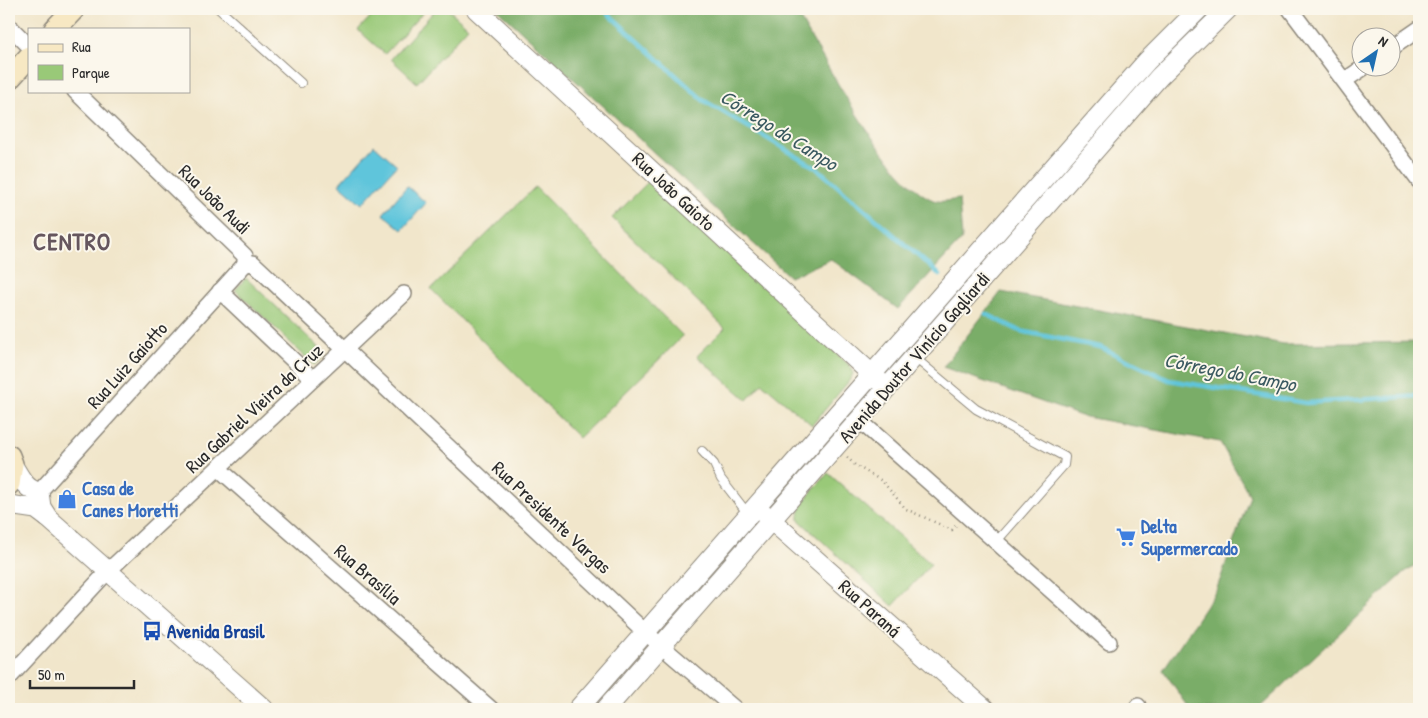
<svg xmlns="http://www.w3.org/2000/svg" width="1428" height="718" font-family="'Patrick Hand',sans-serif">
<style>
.green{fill:#99c978;stroke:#627a52}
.forest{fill:#7aad68;stroke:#526c4a}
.water{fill:#5ec5db;stroke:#447883}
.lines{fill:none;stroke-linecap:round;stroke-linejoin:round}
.stream{stroke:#5ec5db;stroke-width:4.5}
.service-casing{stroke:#8e887b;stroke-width:10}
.minor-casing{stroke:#8e887b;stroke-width:18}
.tertiary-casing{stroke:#8e887b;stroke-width:21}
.secondary-casing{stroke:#8e887b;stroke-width:24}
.path{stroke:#8e887b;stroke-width:2.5;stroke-dasharray:1 4;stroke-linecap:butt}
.service{stroke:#fff;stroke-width:8}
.minor{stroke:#fff;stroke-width:15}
.tertiary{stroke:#fff;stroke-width:19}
.secondary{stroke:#f7e8c3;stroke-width:21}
.labels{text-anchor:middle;stroke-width:4;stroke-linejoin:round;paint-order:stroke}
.street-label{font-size:19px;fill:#2b2b2b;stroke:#fbf7ec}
.shop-label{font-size:19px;font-weight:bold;fill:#366cbe;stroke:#fbf7ec;text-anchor:start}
.transit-label{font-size:19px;font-weight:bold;fill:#164399;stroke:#fbf7ec;text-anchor:start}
.water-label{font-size:20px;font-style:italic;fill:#3a5960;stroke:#fbf7ec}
.district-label{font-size:24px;font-weight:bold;letter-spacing:1px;fill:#66565e;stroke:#fbf7ec}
</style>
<rect width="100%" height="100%" fill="#fbf7ec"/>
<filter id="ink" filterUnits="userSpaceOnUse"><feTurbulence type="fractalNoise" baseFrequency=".02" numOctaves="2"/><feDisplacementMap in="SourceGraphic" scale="10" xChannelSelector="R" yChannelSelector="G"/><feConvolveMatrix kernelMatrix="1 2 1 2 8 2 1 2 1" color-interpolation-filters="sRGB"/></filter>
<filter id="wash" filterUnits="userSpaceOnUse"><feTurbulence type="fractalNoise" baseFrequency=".0096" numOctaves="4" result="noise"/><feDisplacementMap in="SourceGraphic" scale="20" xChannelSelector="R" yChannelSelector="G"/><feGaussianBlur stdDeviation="1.12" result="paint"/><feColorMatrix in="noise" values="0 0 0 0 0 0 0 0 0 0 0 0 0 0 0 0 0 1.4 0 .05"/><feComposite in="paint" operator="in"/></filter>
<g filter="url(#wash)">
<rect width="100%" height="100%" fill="#f1e6cb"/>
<g class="green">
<path d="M 378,9 L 426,9 L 385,54 L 358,30 Z"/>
<path d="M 436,9 L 448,9 L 468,27 L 417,83 L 391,59 Z"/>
<path d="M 650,180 L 851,367 L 853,374 L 849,381 L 812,425 L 762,383 L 747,400 L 697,356 L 725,328 L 612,218 Z"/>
<path d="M 535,187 L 683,336 L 579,438 L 431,289 Z"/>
<path d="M 246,278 L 326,354 L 314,365 L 235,290 Z"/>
<path d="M 828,473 L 931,564 L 893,606 L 799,520 C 797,503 818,486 828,473 Z"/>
</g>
<g class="forest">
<path d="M 497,9 L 794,9 C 823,55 886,180 933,200 C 940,203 952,200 959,199 L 962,239 L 898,309 L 831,259 L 790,277 Z"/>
<path d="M 1001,292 L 1284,344 L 1419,342 L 1419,562 L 1405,572 L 1258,709 L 1190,709 L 1163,670 L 1216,591 L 1250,496 L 1220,442 L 1081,416 L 943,367 Z"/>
</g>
<g class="water">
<path d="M 374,145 L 397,165 L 362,204 L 339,184 Z"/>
<path d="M 407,186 L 426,203 L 402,230 L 383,214 Z"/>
</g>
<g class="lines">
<g class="stream">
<path d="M 603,9 L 703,100 L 818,169 L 940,275"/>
<path d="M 986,314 L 1020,331 L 1100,347 L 1169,380 L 1306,403 L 1419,396"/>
</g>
</g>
</g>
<g filter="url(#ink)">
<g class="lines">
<defs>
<g id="service">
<path d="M 219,9 L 301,83"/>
<path d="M 914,357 L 976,409 L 1065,457 L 1064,465 L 996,542"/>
<path d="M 702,451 L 714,464 L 721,479 L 748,514"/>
</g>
<g id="minor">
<path d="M 1290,9 L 1419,181"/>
<path d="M 9,26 L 29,46"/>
<path d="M 1390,49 L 1419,29"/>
<path d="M 1345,80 L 1363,68"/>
<path d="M 75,91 L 245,256 L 245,264"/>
<path d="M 245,264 L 253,263 L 645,632 L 735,709"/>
<path d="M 220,291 L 313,379"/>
<path d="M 859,420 L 1109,642"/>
<path d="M 218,468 L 491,709"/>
<path d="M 39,492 L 245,264"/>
<path d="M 9,678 L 108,571 L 404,294"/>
<path d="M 1136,709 L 1138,706"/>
</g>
<g id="tertiary">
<path d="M 476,9 L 879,381"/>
<path d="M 12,464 C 19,475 25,490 39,492 L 41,507 L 48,518 L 264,709"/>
<path d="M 9,505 L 36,509 L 48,518"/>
<path d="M 762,512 L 985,709"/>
<path d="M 578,709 L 1147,61 L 1199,9"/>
<path d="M 606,709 L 1159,77 L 1228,9"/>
</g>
<g id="secondary">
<path d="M 55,29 L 74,9"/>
<path d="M 9,79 L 29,57"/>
<path d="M 9,456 L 12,464 L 9,484"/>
</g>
</defs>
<use href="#service" class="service-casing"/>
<use href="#minor" class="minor-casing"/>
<use href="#tertiary" class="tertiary-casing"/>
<use href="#secondary" class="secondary-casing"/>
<path class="path" d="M 847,457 L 855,465 L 882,481 L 906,509 L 952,530 L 956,525"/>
<use href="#service" class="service"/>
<use href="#minor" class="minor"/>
<use href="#tertiary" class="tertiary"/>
<use href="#secondary" class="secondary"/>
</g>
</g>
<defs>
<symbol id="shop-bare" viewBox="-9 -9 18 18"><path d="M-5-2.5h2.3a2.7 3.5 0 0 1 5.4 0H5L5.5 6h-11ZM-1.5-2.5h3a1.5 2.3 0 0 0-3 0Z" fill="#3f7fe0" stroke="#fbf7ec" stroke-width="2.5" paint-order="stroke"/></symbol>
<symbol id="supermarket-bare" viewBox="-9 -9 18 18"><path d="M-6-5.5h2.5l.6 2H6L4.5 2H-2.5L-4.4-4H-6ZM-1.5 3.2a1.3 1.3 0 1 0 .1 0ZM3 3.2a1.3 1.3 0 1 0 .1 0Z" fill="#3f7fe0" stroke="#fbf7ec" stroke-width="2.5" paint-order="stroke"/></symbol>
<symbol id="bus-bare" viewBox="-9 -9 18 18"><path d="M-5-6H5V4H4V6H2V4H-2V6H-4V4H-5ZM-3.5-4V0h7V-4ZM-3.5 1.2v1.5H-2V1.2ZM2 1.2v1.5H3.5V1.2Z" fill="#1a4fb4" stroke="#fbf7ec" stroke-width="2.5" paint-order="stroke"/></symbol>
</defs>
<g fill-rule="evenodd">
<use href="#shop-bare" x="53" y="485" width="28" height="28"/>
<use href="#supermarket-bare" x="1112" y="523" width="28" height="28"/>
<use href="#bus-bare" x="138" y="617" width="28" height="28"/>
</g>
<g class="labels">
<g class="street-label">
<text transform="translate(674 191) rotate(43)" y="7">Rua João Gaioto</text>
<text transform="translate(215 199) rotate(44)" y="7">Rua João Audi</text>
<text transform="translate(914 357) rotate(-49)" y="7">Avenida Doutor Vinício Gagliardi</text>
<text transform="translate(127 365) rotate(-48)" y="7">Rua Luiz Gaiotto</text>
<text transform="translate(254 408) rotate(-43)" y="7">Rua Gabriel Vieira da Cruz</text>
<text transform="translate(552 517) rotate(43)" y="7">Rua Presidente Vargas</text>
<text transform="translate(368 574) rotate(41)" y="7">Rua Brasília</text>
<text transform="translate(870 608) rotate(42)" y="7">Rua Paraná</text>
</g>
<g class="shop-label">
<text x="82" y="495">Casa de<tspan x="82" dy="22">Canes Moretti</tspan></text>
<text x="1141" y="533">Delta<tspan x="1141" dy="22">Supermercado</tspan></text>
</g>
<g class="transit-label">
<text x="167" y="638">Avenida Brasil</text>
</g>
<g class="water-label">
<text transform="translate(779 130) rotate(32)" y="7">Córrego do Campo</text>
<text transform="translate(1230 372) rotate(11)" y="7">Córrego do Campo</text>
</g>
<g class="district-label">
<text x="72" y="250">CENTRO</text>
</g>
</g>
<rect width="1428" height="718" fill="none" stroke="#fbf7ec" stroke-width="30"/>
<rect x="28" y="28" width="162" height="65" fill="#fbf7ec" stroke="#a8a59f"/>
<rect x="38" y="44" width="25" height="8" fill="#f7e8c3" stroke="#a8a59f"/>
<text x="72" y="52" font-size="15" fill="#2b2b2b">Rua</text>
<rect x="38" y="65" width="25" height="15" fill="#99c978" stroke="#a8a59f"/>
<text x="72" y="78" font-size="15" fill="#2b2b2b">Parque</text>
<g transform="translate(1376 52) rotate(34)"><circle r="24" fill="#fbf7ec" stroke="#a8a59f"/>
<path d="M0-4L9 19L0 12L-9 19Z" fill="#1f6fb2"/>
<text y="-8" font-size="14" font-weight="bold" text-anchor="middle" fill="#2b2b2b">N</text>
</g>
<path d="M30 680v8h104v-8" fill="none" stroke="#2b2b2b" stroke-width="2.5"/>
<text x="38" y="680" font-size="15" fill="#2b2b2b" stroke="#fbf7ec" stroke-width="4" paint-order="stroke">50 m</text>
</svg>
